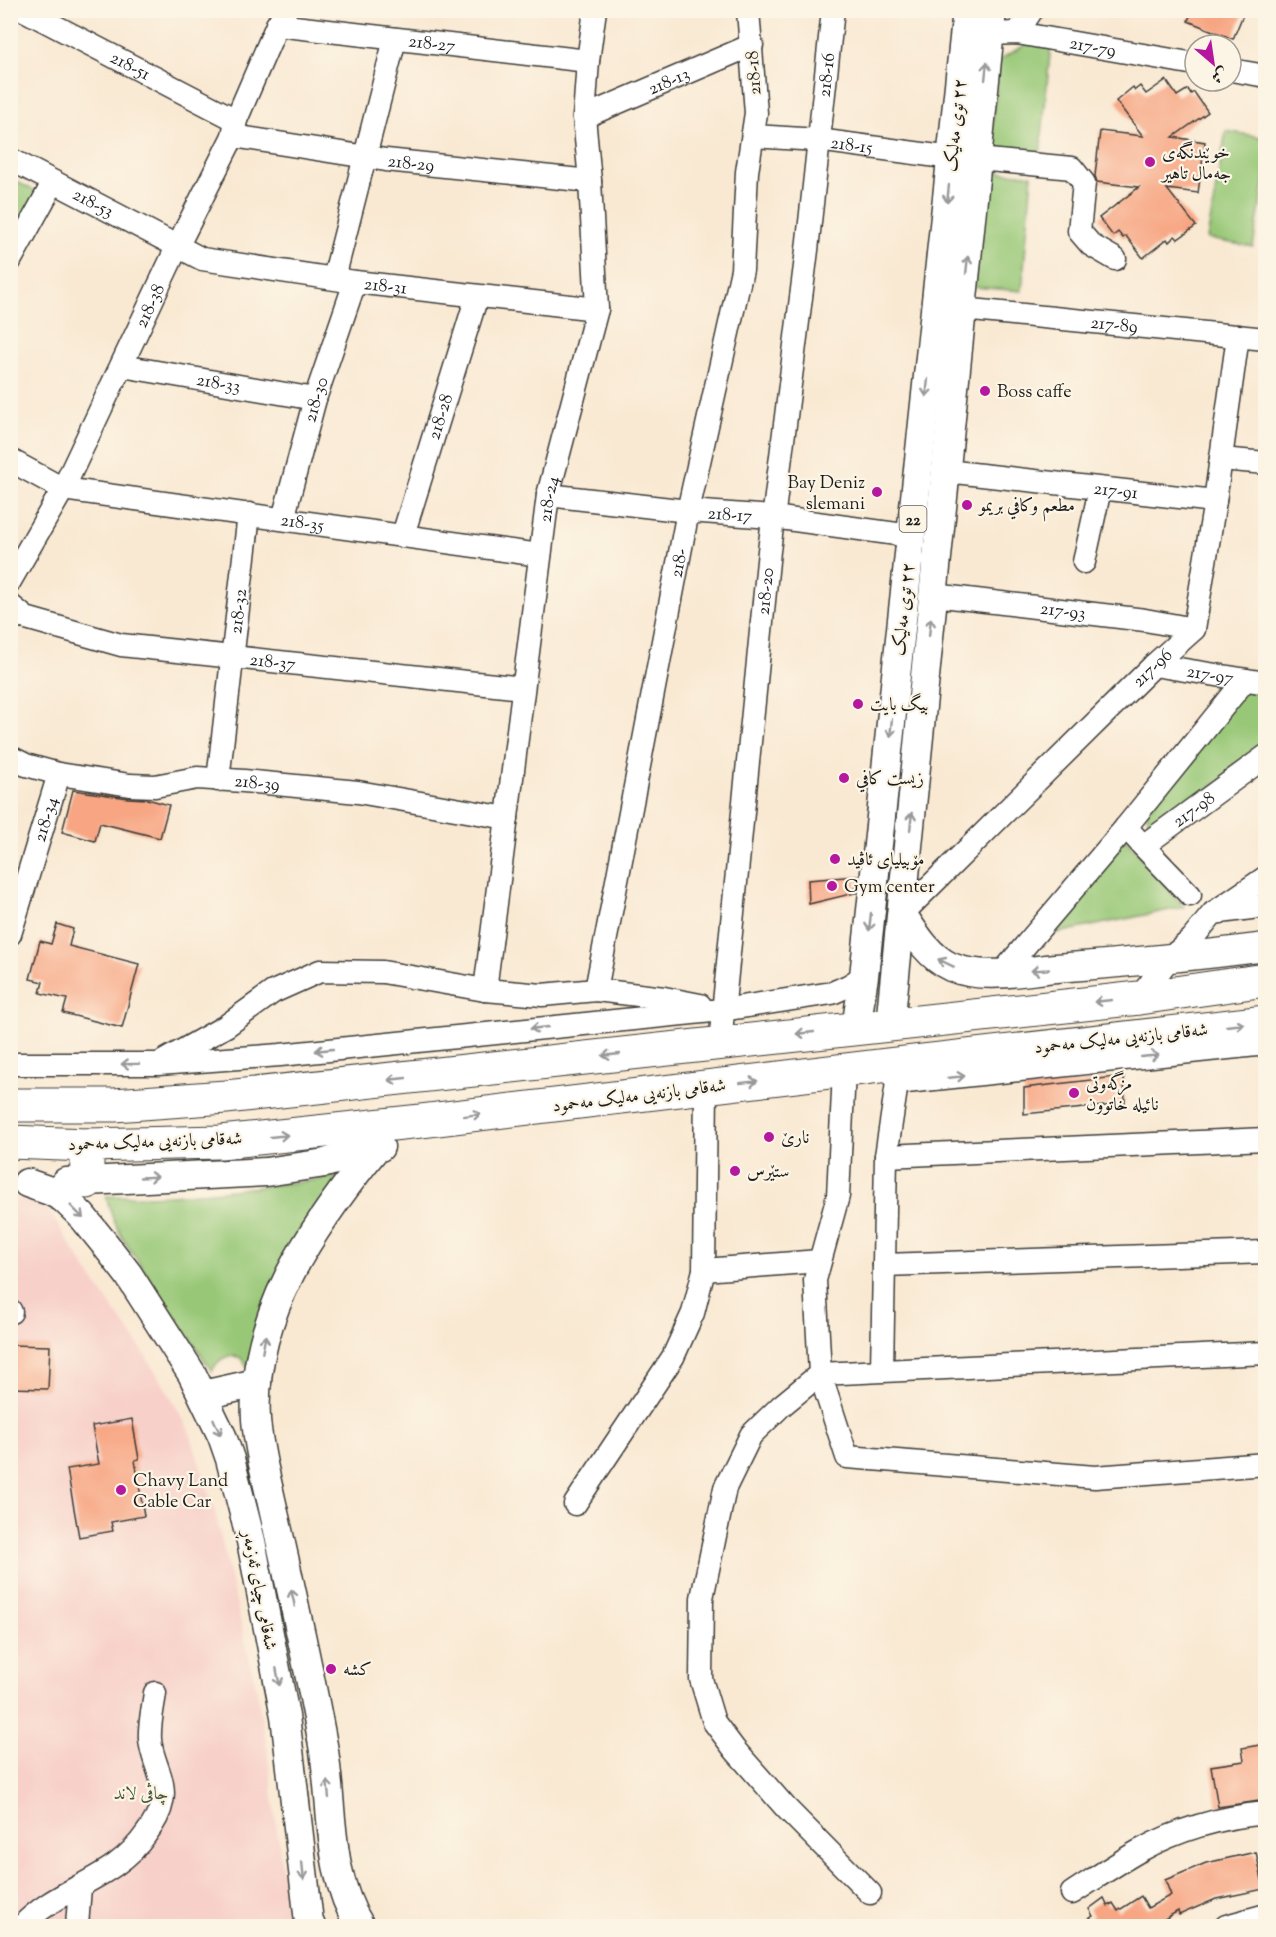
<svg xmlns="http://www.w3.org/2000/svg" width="1276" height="1937" font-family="'Sorts Mill Goudy',Amiri,serif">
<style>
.built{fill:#f7d0c9}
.green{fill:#98c877;stroke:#5a724a;stroke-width:1.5}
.building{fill:#f7a582}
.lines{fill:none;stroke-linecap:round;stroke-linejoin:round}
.minor-casing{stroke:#3d3b37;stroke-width:25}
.major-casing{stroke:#3d3b37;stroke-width:31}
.highway-casing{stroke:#3d3b37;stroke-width:35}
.minor{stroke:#fff;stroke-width:22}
.major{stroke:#fff;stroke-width:28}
.highway{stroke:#fff;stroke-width:33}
.oneway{stroke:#999}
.poi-dot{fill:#b5179e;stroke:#fcf5e5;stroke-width:2}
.labels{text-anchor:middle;stroke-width:4.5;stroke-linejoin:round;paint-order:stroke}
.shield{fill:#fcf5e5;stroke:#5f5d58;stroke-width:1.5}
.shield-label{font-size:16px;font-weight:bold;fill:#1c1c1c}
.street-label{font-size:18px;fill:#1c1c1c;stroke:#fcf5e5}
.poi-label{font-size:18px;fill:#1c1c1c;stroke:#fcf5e5;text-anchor:start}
.park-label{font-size:18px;fill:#47583c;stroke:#fcf5e5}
</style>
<rect width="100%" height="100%" fill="#fcf5e5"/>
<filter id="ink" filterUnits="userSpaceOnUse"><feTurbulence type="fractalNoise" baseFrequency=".0167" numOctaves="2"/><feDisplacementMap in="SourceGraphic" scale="12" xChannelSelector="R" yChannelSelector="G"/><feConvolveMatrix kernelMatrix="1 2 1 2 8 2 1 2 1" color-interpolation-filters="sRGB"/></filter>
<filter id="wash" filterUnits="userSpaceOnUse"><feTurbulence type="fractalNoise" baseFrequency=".008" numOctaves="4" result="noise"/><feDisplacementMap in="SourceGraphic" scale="24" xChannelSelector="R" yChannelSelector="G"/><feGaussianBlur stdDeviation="1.35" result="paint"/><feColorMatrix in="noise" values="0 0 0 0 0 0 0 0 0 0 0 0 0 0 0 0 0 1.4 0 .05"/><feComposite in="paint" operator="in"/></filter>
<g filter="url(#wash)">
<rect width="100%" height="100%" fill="#f9e9d3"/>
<path class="built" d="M 10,1199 L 32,1200 L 42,1204 L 49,1211 L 93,1280 L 142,1350 L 168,1392 L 189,1430 L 215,1512 L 256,1687 L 267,1747 L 284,1888 L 299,1926 L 11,1926 L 10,1678 L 16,1647 L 17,1627 L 10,1589 Z"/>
<g class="green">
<path d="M 1030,42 L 1051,44 L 1040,156 L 990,151 L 999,60 Z"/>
<path d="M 1226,131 L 1265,138 L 1265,178 L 1253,247 L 1207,239 Z"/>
<path d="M 984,171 L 1032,175 L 1022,291 L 974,287 Z"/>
<path d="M 11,179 L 38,192 L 11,242 Z"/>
<path d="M 1246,685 L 1265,688 L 1265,749 L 1155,827 L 1148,823 L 1147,811 Z"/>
<path d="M 1125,838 L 1184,907 L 1052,934 Z"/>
<path d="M 338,1177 L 247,1367 L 241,1358 C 227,1352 218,1360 212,1371 L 123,1239 L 113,1219 L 106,1196 C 184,1198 260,1187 338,1177 Z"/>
</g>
<g id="blocks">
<g class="building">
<path d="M 1192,10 L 1245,10 L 1233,39 L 1188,21 Z"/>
<path d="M 1166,80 L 1177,96 L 1188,89 L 1191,94 L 1194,92 L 1208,112 L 1173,137 L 1205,142 L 1198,193 L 1167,189 L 1196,226 L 1178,239 L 1175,236 L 1169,242 L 1167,239 L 1143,258 L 1126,236 L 1123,238 L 1118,232 L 1113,236 L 1099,218 L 1139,187 L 1097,182 L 1095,176 L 1100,131 L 1143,136 L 1116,101 L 1133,87 L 1135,90 L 1140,86 L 1146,94 Z"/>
<path d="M 73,790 L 128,798 L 147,799 L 169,805 L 160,838 L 100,823 L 95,841 L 62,832 Z"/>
<path d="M 857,876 L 855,893 L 809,904 L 808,880 Z"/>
<path d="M 57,924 L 73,929 L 69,946 L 139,964 L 122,1028 L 63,1013 L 67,999 L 40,993 L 43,982 L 30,979 L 40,941 L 51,944 Z"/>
<path d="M 1124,1076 L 1125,1104 L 1024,1114 L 1024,1088 Z"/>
<path d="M 10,1345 L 50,1346 L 48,1389 L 10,1388 Z"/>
<path d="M 132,1419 L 139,1459 L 135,1460 L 144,1516 L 111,1522 L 113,1531 L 79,1537 L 67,1469 L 99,1464 L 92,1426 Z"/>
<path d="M 1266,1744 L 1266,1800 L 1218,1807 L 1211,1766 L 1244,1761 L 1242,1748 Z"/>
<path d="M 1256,1852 L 1264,1889 L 1216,1899 L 1179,1915 L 1178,1911 L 1153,1926 L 1075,1926 L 1093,1916 L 1089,1909 L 1104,1898 L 1108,1906 L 1113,1903 L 1118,1911 L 1141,1896 L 1148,1908 L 1171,1895 L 1165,1880 L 1206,1863 Z"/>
</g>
</g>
</g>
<g filter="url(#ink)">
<use href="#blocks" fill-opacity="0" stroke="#3d3b37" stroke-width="1.5"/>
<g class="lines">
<defs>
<g id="minor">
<path id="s1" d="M 24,10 L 236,120"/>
<path id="s2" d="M 277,25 L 588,61"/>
<path d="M 1017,33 L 1032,10"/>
<path id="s3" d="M 990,34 L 1017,33 L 1195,64"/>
<path d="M 1231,70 L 1266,76"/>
<path id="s4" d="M 584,117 L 752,45"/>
<path id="s5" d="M 233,136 L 386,160 L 590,181"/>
<path id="s6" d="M 753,136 L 818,140 L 952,158"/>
<path id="s7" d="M 10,159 L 202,259 L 355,282 L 597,309"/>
<path d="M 978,159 L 1072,168 L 1084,183 L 1079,231 L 1091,245 L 1115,259"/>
<path d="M 10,261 L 53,183"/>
<path d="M 334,278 L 395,39"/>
<path id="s8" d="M 962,309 L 1266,339"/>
<path id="s9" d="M 122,366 L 315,399"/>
<path d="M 1221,459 L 1266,463"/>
<path id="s10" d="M 10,460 L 63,489 L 540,555"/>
<path id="s11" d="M 946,471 L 1215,501"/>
<path id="s12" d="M 548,495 L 688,511 L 773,517 L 911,536"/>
<path id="s13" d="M 283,519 L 315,399 L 355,282"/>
<path id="s14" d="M 403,535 L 477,296"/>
<path d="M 1084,562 L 1100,489"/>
<path id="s15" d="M 10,581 L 63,489 L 178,245 L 233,136 L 236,120 L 277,25 L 286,10"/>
<path id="s16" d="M 934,595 L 1145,620 L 1194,629"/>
<path id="s17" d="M 10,605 L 26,618 L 121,645 L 523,688"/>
<path id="s18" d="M 1154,665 L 1266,683"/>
<path id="s19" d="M 10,757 L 26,765 L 59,774 L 130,785 L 155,786 L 197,778 L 244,781 L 358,792 L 507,818"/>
<path id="s20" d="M 218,780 L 249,514"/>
<path id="s21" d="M 1126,827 L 1143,846 L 1266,756"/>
<path d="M 1143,846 L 1190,895"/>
<path d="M 1216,911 L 1266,877"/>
<path id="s22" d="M 902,914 L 1154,665 L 1194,629 L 1215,501 L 1238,336"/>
<path id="s23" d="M 10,934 L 59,774"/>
<path d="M 1002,973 L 1126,827 L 1245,680"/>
<path id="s24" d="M 485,990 L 548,495 L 597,309 L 590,181 L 584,117 L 588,61 L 595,10"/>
<path id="s25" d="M 596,990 L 688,511 L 742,270 L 747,172 L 756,113 L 748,10"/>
<path d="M 1139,998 L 1168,960 L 1192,939 L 1213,913 L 1266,906"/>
<path id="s26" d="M 720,1043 L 769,551 L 807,250 L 833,10"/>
<path d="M 164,1061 L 226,1026 L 273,992 L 320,971 L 383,972 L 485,990 L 542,995 L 596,990 L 664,998 L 700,1005"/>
<path d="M 10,1064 L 158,1064 L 280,1055 L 722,1010 L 832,993 L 848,986 L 864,976"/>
<path d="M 844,1071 L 838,1196 L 815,1280 L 820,1374 L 781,1406 L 751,1435 L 725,1488 L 702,1598 L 701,1679 L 714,1722 L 735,1750 L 786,1808 L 870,1893"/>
<path d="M 897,1083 L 1266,1044"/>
<path d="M 886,1156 L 1266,1139"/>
<path d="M 884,1265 L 1266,1252"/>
<path d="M 704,1270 L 819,1261"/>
<path d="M 10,1310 L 11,1312"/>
<path d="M 1266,1353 L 820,1374 L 847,1457 L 1095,1477 L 1266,1464"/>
<path d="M 882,1370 L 886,1156 L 897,1083 L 891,1071"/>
<path d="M 575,1504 L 673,1357 L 693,1313 L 704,1270 L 706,1087"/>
<path d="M 1072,1893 C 1094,1879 1116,1864 1139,1851 C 1177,1830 1222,1817 1266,1813"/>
<path d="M 22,1926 C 58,1887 115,1880 146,1834 C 153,1825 160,1813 162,1802 C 167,1780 151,1760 150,1739 C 149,1724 153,1708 155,1693"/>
<path d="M 77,1926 L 80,1887"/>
<path d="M 1226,1926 L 1266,1915"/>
</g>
<g id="major">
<path d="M 902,914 C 915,934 929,957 951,967 C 982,980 1023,971 1056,968 C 1126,963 1196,956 1266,947"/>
<path d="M 890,1025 L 992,10"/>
<path d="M 856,1028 L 864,976 L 967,10"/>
<path d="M 66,1182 L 266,1172 L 325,1163 L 380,1147"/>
<path d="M 27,1183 L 50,1191 L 63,1198 L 82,1216 L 104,1243 L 128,1274 L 192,1374 L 222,1436 L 230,1459 L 251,1541 L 285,1716 L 309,1922 L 311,1926"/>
<path d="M 203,1395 L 257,1383"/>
<path d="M 360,1926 C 326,1872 334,1806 323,1745 C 306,1651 284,1557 263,1464 C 260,1449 257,1434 256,1419 C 250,1315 313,1226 375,1149"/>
</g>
<g id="highway">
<path d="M 10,1105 L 114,1105 L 226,1097 L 1139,998 L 1266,980"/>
<path d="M 10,1142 L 87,1145 L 221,1142 L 421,1121 L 888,1065 L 1266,1022"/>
<path d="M 87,1182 L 87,1145"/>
</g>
</defs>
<use href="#minor" class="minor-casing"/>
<use href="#major" class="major-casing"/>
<use href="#highway" class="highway-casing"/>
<use href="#minor" class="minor"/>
<use href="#major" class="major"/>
<use href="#highway" class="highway"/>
</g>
<defs><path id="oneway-shaft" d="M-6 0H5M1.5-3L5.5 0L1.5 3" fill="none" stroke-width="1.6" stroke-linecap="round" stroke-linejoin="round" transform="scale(1.5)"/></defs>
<g class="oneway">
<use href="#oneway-shaft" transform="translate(986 71) rotate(-84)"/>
<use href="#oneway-shaft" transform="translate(948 194) rotate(96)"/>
<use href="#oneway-shaft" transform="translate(967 265) rotate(-84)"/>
<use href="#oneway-shaft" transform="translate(927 388) rotate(96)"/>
<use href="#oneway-shaft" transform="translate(930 627) rotate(-84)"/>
<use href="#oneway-shaft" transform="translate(891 728) rotate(96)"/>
<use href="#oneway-shaft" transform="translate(911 821) rotate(-84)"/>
<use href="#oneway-shaft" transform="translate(870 922) rotate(96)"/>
<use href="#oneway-shaft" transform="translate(946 963) rotate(-154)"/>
<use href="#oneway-shaft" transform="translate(1040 970) rotate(176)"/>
<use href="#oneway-shaft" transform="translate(1103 1001) rotate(174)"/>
<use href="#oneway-shaft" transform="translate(1235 1025) rotate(-6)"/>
<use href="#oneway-shaft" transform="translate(539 1028) rotate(174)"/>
<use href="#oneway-shaft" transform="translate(805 1033) rotate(174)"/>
<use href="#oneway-shaft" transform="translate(324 1050) rotate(174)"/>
<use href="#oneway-shaft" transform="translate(611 1055) rotate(174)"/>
<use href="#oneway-shaft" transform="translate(1150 1056) rotate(-6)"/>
<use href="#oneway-shaft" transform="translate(130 1064) rotate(179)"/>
<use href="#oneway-shaft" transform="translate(956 1077) rotate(-6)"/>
<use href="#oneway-shaft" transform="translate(397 1079) rotate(174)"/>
<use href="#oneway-shaft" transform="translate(749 1082) rotate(-7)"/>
<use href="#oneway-shaft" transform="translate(472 1115) rotate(-7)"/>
<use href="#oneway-shaft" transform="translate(279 1136) rotate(-6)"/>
<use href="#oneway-shaft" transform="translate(149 1177) rotate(-3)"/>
<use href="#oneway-shaft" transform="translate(77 1212) rotate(45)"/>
<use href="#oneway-shaft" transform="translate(264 1344) rotate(-79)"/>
<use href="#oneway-shaft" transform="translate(217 1427) rotate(66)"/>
<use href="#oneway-shaft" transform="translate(293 1598) rotate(-102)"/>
<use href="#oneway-shaft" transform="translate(278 1677) rotate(79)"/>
<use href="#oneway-shaft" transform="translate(328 1789) rotate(-96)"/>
<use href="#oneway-shaft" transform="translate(303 1871) rotate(84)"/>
</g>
</g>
<g class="poi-dot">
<circle cx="1150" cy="162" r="6"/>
<circle cx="985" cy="391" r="6"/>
<circle cx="877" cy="492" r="6"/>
<circle cx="967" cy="505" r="6"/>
<circle cx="858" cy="704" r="6"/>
<circle cx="844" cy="778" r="6"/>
<circle cx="835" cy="859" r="6"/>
<circle cx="832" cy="886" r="6"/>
<circle cx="1074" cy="1093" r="6"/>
<circle cx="769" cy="1137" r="6"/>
<circle cx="735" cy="1171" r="6"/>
<circle cx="121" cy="1490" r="6"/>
<circle cx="331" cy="1669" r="6"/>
</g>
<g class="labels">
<rect class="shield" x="899.5" y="506" width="27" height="26" rx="4.5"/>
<g class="shield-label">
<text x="913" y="525">22</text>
</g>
<g class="street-label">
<text dy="6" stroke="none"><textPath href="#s2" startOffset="156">218-27</textPath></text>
<text dy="6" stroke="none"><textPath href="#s3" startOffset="104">217-79</textPath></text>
<text dy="6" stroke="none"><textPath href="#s1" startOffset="120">218-51</textPath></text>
<text transform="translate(753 73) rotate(-94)" y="6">218-18</text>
<text dy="6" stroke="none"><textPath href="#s26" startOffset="974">218-16</textPath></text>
<text dy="6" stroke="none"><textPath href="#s4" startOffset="92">218-13</textPath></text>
<text transform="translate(955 125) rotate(-84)" y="6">٢٢ توی مەلیک</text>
<text dy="6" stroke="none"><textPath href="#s6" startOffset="99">218-15</textPath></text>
<text dy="6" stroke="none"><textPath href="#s5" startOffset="180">218-29</textPath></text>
<text dy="6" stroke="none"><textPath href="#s7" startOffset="94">218-53</textPath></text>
<text dy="6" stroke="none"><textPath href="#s7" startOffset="402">218-31</textPath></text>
<text dy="6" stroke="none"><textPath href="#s15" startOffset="309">218-38</textPath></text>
<text dy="6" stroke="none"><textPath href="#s8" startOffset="153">217-89</textPath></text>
<text dy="6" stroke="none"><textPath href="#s9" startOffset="98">218-33</textPath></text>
<text dy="6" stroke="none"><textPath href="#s13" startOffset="124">218-30</textPath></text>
<text dy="6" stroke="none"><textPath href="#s14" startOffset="124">218-28</textPath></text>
<text dy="6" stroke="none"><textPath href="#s11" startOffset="171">217-91</textPath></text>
<text dy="6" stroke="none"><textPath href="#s24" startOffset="495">218-24</textPath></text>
<text dy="6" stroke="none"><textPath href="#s12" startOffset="183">218-17</textPath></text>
<text dy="6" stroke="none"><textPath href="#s10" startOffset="302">218-35</textPath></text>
<text dy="6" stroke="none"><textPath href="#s25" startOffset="435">218-</textPath></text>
<text dy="6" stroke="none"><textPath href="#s26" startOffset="454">218-20</textPath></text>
<text transform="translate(903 609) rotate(-84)" y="6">٢٢ توی مەلیک</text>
<text dy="6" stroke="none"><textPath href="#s20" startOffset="170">218-32</textPath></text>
<text dy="6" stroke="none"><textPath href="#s16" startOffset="130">217-93</textPath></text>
<text dy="6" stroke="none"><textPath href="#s17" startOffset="272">218-37</textPath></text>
<text dy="6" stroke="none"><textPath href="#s22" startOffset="351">217-96</textPath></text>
<text dy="6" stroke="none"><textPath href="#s18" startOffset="57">217-97</textPath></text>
<text dy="6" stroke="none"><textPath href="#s19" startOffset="252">218-39</textPath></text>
<text dy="6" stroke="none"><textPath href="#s21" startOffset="88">217-98</textPath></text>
<text dy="6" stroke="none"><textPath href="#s23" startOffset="120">218-34</textPath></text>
<text transform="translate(1121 1038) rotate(-6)" y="6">شەقامی بازنەیی مەلیک مەحمود</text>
<text transform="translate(639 1095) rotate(-7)" y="6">شەقامی بازنەیی مەلیک مەحمود</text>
<text transform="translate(155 1141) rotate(-2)" y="6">شەقامی بازنەیی مەلیک مەحمود</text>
<text transform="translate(260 1590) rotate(79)" y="6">شەقامی چیای ئەزمەڕ</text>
</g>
<g class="poi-label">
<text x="1162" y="158">خوێندنگەی<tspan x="1162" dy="21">جەمال تاهیر</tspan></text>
<text x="997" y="397">Boss caffe</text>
<text x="865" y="488" text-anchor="end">Bay Deniz<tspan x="865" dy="21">slemani</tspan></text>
<text x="979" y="511">مطعم وكافي بريمو</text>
<text x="870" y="710">بیگ بایت</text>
<text x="856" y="784">زيست كافي</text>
<text x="847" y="865">مۆبیلیای ئاڤید</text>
<text x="844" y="892">Gym center</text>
<text x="1086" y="1089">مزگەوتی<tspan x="1086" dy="21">نائیلە خاتوون</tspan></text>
<text x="781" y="1143">نارێ</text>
<text x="747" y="1177">ستێرس</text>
<text x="133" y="1486">Chavy Land<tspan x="133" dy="21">Cable Car</tspan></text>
<text x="343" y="1675">كشه</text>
</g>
<g class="park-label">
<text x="141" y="1799">چاڤی لاند</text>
</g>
</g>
<rect width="1276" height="1937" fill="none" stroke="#fcf5e5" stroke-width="36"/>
<g transform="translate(1213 63) rotate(151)"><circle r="28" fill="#fcf5e5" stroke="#a29e95" stroke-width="1.5"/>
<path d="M0-4.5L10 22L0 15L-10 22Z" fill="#b5179e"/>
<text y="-9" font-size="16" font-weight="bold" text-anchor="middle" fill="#1c1c1c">ش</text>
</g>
</svg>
